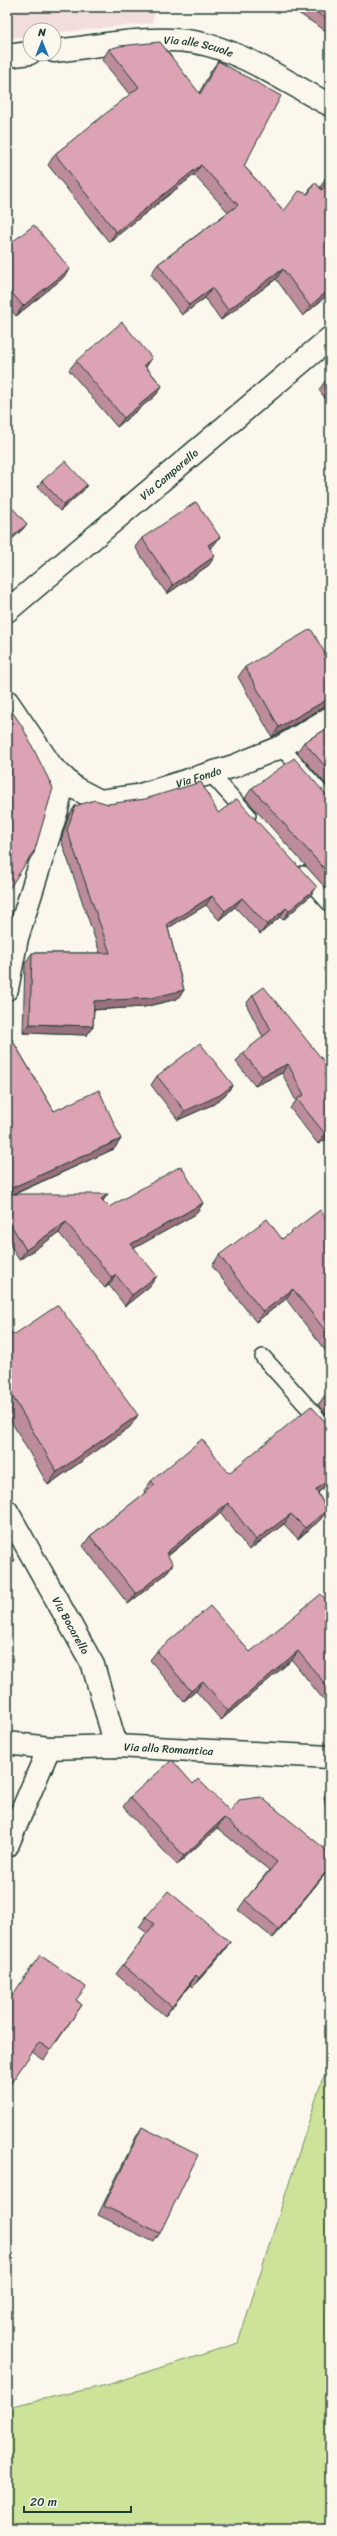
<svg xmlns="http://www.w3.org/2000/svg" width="337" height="2536" font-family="Sriracha,sans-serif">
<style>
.built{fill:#f1dedb}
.green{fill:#cce399;stroke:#769066}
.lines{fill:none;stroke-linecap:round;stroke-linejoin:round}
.lane-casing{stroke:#1f3d34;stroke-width:18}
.street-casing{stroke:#1f3d34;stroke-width:25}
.lane{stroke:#fbf7ec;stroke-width:15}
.street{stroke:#fbf7ec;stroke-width:22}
.wall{fill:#bc8c9b;stroke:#1f3d34}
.shaded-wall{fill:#99727e;stroke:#1f3d34}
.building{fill:#dba3b4;stroke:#1f3d34}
.labels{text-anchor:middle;stroke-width:3;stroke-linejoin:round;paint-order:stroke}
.street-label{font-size:11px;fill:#1f3d34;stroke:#fbf7ec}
</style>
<rect width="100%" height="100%" fill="#fbf7ec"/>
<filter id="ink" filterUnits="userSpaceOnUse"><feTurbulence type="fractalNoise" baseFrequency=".025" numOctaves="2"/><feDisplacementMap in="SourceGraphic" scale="8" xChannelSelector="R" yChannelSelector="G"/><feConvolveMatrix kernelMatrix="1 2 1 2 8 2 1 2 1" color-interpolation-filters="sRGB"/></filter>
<g filter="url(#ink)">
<path class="built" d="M 7,7 L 156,7 L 152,23 L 54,33 L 54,30 L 30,30 L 30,36 L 7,38 Z"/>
<path class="green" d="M 330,2069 L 330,2529 L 7,2529 L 7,2407 L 107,2385 L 238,2343 L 322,2080 Z"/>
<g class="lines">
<defs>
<g id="lane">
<path d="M 281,747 L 330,803"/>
<path d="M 210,773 L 248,815"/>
<path d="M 303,874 L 330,904"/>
<path d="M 263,1357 L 330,1432"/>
</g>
<g id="street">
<path id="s1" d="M 54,51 C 99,46 149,35 194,42 C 242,50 287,83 330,105"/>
<path d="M 7,56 L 30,53"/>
<path id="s2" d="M 7,611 L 330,338"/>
<path id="s3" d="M 7,701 L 52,767 L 75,788 L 100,801 L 137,796 L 234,766 L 281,747 L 330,718"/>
<path d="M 7,989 L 17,938 L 57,810 L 64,778"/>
<path id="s4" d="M 7,1511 L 93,1665 L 116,1746"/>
<path id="s5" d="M 7,1743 L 49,1748 L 116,1746 L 330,1757"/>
<path d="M 7,1846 L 49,1748"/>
</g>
</defs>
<use href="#lane" class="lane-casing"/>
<use href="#street" class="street-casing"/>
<use href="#lane" class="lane"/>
<use href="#street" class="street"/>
</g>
<g class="wall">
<path d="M 294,7 L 330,7 L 330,32 L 329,33 L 292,9 Z"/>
<path d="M 109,49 L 199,93 L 211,71 L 218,61 L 244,166 L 284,211 L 307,194 L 315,182 L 320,188 L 330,169 L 330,293 L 303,316 L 276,279 L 221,320 L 205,298 L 182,315 L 151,274 L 158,264 L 228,212 L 194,175 L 109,242 L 48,165 L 55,154 L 130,95 L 102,60 Z"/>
<path d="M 7,246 L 63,278 L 16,316 L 7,305 Z"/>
<path d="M 152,358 L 146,367 L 162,386 L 156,395 L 117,427 L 69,370 L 76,361 Z"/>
<path d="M 330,377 L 330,405 L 319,390 L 325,381 Z"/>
<path d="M 42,481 L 83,491 L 60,511 L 38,487 Z"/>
<path d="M 142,538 L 214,545 L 210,548 L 209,565 L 167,594 L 135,547 Z"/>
<path d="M 245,667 L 324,707 L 272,737 L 238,677 Z"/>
<path d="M 7,704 L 34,853 L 28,862 L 28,861 Z"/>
<path d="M 330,727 L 330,789 L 297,752 L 304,742 Z"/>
<path d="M 252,788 L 330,799 L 330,893 L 245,798 Z"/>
<path d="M 108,804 L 218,813 L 310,896 L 283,920 L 280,917 L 260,934 L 235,907 L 219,920 L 206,905 L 168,928 L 184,990 L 177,999 L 144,1007 L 94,1010 L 93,1026 L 87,1035 L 23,1033 L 25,963 L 32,953 L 100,953 L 61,840 L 69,815 L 75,806 Z"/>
<path d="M 253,995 L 330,1069 L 330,1137 L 318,1144 L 290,1108 L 296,1101 L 282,1073 L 255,1086 L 236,1062 L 243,1053 L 263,1037 L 246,1004 Z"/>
<path d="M 7,1031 L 54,1111 L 121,1139 L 114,1149 L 15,1194 L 103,1201 L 109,1207 L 203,1203 L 196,1214 L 134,1248 L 150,1286 L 125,1306 L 109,1285 L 105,1288 L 59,1233 L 19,1260 L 7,1240 Z"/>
<path d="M 157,1076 L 226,1094 L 214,1104 L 178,1120 L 151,1085 Z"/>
<path d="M 330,1223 L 330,1362 L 325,1356 L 327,1353 L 286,1299 L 256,1322 L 212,1266 L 219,1255 L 282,1239 Z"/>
<path d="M 7,1331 L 130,1427 L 48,1485 L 7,1414 Z"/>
<path d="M 330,1391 L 330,1419 L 318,1405 L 325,1395 Z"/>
<path d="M 229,1473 L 330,1482 L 318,1493 L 327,1510 L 320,1520 L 298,1539 L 284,1524 L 249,1550 L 221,1513 L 168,1556 L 166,1574 L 128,1604 L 83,1546 L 90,1536 L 145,1493 L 144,1491 L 151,1481 Z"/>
<path d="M 330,1605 L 330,1708 L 292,1660 L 221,1720 L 196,1691 L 184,1701 L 150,1660 L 157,1651 L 250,1652 Z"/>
<path d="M 193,1784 L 230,1811 L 330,1868 L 273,1938 L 238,1910 L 245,1900 L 269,1870 L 217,1828 L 177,1865 L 123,1807 L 130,1797 Z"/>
<path d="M 330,1788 L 330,1838 L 324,1797 Z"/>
<path d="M 146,1917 L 230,1942 L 223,1952 L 193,1987 L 190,1985 L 165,2016 L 116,1974 L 147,1933 L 139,1927 Z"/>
<path d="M 76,2000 L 82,2005 L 44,2060 L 32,2052 L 7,2003 Z"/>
<path d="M 142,2127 L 160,2233 L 154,2242 L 98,2215 L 136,2137 Z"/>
</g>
<g class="shaded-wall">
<path d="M 201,165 L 194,175 L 109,242 L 116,232 Z"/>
<path d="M 70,269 L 63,278 L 16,316 L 23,306 Z"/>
<path d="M 283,269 L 276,279 L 221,320 L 228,310 Z"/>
<path d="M 212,288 L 205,298 L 182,315 L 189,305 Z"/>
<path d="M 330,289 L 330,293 L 303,316 L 310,306 Z"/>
<path d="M 152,358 L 146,367 L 144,365 Z"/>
<path d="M 162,386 L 156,395 L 117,427 L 124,418 Z"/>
<path d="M 87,485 L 83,491 L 60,511 L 64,505 Z"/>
<path d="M 27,524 L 23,529 L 7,544 L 7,542 Z"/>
<path d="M 220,537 L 214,545 L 202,554 L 208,545 Z"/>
<path d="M 215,556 L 209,565 L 167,594 L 173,585 Z"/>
<path d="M 330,698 L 330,707 L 324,707 L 272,737 L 279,727 Z"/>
<path d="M 317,887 L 310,896 L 283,920 L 289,911 Z"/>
<path d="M 212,896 L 206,905 L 160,933 L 167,924 Z"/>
<path d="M 242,898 L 235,907 L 219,920 L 225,911 Z"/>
<path d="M 286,908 L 280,917 L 260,934 L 267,925 Z"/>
<path d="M 184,990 L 177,999 L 144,1007 L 87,1010 L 94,1001 Z"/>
<path d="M 30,1024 L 93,1026 L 87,1035 L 23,1033 Z"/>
<path d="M 288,1064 L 282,1073 L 255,1086 L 262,1076 Z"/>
<path d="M 233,1085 L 226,1094 L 214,1104 L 178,1120 L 185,1111 Z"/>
<path d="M 330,1131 L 330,1137 L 318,1144 L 325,1134 Z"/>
<path d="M 121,1139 L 114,1149 L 7,1197 L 7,1190 Z"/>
<path d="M 108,1194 L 101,1204 L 101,1199 Z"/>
<path d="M 203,1203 L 196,1214 L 124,1254 L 131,1244 Z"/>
<path d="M 66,1222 L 59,1233 L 19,1260 L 26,1250 Z"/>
<path d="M 116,1275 L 109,1285 L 105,1288 L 112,1278 Z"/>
<path d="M 157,1276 L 150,1286 L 125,1306 L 132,1295 Z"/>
<path d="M 293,1289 L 286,1299 L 256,1322 L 263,1312 Z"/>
<path d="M 138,1415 L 130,1427 L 48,1485 L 57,1472 Z"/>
<path d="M 330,1478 L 330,1482 L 309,1500 L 316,1490 Z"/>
<path d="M 228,1503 L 221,1513 L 158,1563 L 166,1553 Z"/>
<path d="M 327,1510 L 320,1520 L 298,1539 L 305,1528 Z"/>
<path d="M 291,1514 L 284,1524 L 249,1550 L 256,1540 Z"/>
<path d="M 15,1560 L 8,1569 L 7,1570 L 7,1564 Z"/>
<path d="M 173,1564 L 166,1574 L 128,1604 L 136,1594 Z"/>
<path d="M 298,1651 L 292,1660 L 221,1720 L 228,1711 Z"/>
<path d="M 203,1681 L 196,1691 L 184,1701 L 191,1691 Z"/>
<path d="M 224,1818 L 217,1828 L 177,1865 L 184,1856 Z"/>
<path d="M 330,1867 L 330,1868 L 273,1938 L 279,1929 Z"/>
<path d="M 230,1942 L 223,1952 L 193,1987 L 199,1978 Z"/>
<path d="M 196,1975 L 190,1985 L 165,2016 L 172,2007 Z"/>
</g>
<g class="building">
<path d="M 308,7 L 330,7 L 330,21 Z"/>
<path d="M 160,42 L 200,94 L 218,61 L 281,96 L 244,166 L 284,211 L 299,191 L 308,194 L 315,182 L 322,190 L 330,173 L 330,289 L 310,306 L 283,269 L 228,310 L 212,288 L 189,305 L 158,264 L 238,205 L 201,165 L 116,232 L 55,154 L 139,87 L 109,49 L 120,46 Z"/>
<path d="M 34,225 L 70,269 L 23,306 L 7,287 L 7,246 Z"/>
<path d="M 122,322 L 152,358 L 144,365 L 162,386 L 124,418 L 76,361 Z"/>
<path d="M 330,377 L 330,388 L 325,381 Z"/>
<path d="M 65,461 L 87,485 L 64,505 L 42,481 Z"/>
<path d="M 7,502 L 27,524 L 7,542 Z"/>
<path d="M 196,502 L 220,537 L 208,545 L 215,556 L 173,585 L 142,538 Z"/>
<path d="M 311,629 L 330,662 L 330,698 L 279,727 L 245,667 Z"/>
<path d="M 7,704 L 22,726 L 53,788 L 34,853 L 34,851 L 7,892 Z"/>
<path d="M 330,727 L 330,772 L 304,742 Z"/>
<path d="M 294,758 L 330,799 L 330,875 L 252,788 Z"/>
<path d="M 201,782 L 218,813 L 237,799 L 317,887 L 289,911 L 286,908 L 267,925 L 242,898 L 225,911 L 212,896 L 167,924 L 184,990 L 151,998 L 94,1001 L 93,1026 L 30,1024 L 32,953 L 110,953 L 67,830 L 75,806 L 95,800 L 108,804 L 145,799 Z"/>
<path d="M 264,987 L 330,1069 L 330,1131 L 325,1134 L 297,1099 L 304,1095 L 288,1064 L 262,1076 L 243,1053 L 271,1030 L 253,995 Z"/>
<path d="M 7,1031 L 54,1111 L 99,1090 L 121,1139 L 7,1190 Z"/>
<path d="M 200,1043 L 233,1085 L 220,1095 L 185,1111 L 157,1076 Z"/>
<path d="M 181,1166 L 203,1203 L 131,1244 L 157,1276 L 132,1295 L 116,1275 L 112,1278 L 66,1222 L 26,1250 L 7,1218 L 7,1194 L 108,1194 L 101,1199 L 109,1207 Z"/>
<path d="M 320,1210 L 330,1223 L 330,1337 L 293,1289 L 263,1312 L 219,1255 L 267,1219 L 282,1239 Z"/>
<path d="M 58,1305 L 138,1415 L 57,1472 L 7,1387 L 7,1331 L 15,1334 Z"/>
<path d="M 330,1391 L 330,1400 L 325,1395 Z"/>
<path d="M 311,1406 L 330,1427 L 330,1478 L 316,1490 L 327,1510 L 305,1528 L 291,1514 L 256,1540 L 228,1503 L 166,1553 L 173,1564 L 136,1594 L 90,1536 L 155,1485 L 151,1481 L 202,1439 L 229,1473 Z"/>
<path d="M 7,1546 L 15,1560 L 7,1564 Z"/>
<path d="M 321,1594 L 330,1605 L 330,1690 L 298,1651 L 228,1711 L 203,1681 L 191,1691 L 157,1651 L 210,1606 L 250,1652 Z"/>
<path d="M 172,1760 L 193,1784 L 198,1779 L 230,1811 L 239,1800 L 261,1797 L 330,1853 L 330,1867 L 279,1929 L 245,1900 L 277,1862 L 224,1818 L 184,1856 L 130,1797 Z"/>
<path d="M 168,1891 L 230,1942 L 199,1978 L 196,1975 L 172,2007 L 123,1965 L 154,1924 L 146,1917 Z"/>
<path d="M 40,1955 L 86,1987 L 76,2000 L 82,2005 L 50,2050 L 39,2042 L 7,2089 L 7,2003 Z"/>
<path d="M 142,2127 L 198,2155 L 160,2233 L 104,2206 Z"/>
</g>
</g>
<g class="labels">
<g class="street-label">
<text dy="4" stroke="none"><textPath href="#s1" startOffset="146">Via alle Scuole</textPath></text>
<text dy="4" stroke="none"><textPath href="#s2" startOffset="212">Via Camporello</textPath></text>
<text dy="4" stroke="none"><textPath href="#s3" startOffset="241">Via Fondo</textPath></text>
<text dy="4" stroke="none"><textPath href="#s4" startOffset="131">Via Bocarello</textPath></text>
<text dy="4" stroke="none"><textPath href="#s5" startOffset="162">Via alla Romantica</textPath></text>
</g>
</g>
<rect width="337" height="2536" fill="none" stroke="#fbf7ec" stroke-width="24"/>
<rect x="12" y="12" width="313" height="2512" fill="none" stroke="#1f3d34" stroke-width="1.5" filter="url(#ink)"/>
<g transform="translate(42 42)"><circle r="19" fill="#fbf7ec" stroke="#a3ada2"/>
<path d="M0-3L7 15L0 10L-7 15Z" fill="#1f6fb2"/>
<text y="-6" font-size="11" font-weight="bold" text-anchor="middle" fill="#1f3d34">N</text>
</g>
<path d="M24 2506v6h107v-6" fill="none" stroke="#1f3d34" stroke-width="2"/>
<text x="30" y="2506" font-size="12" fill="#1f3d34" stroke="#fbf7ec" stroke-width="3" paint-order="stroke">20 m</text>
</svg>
